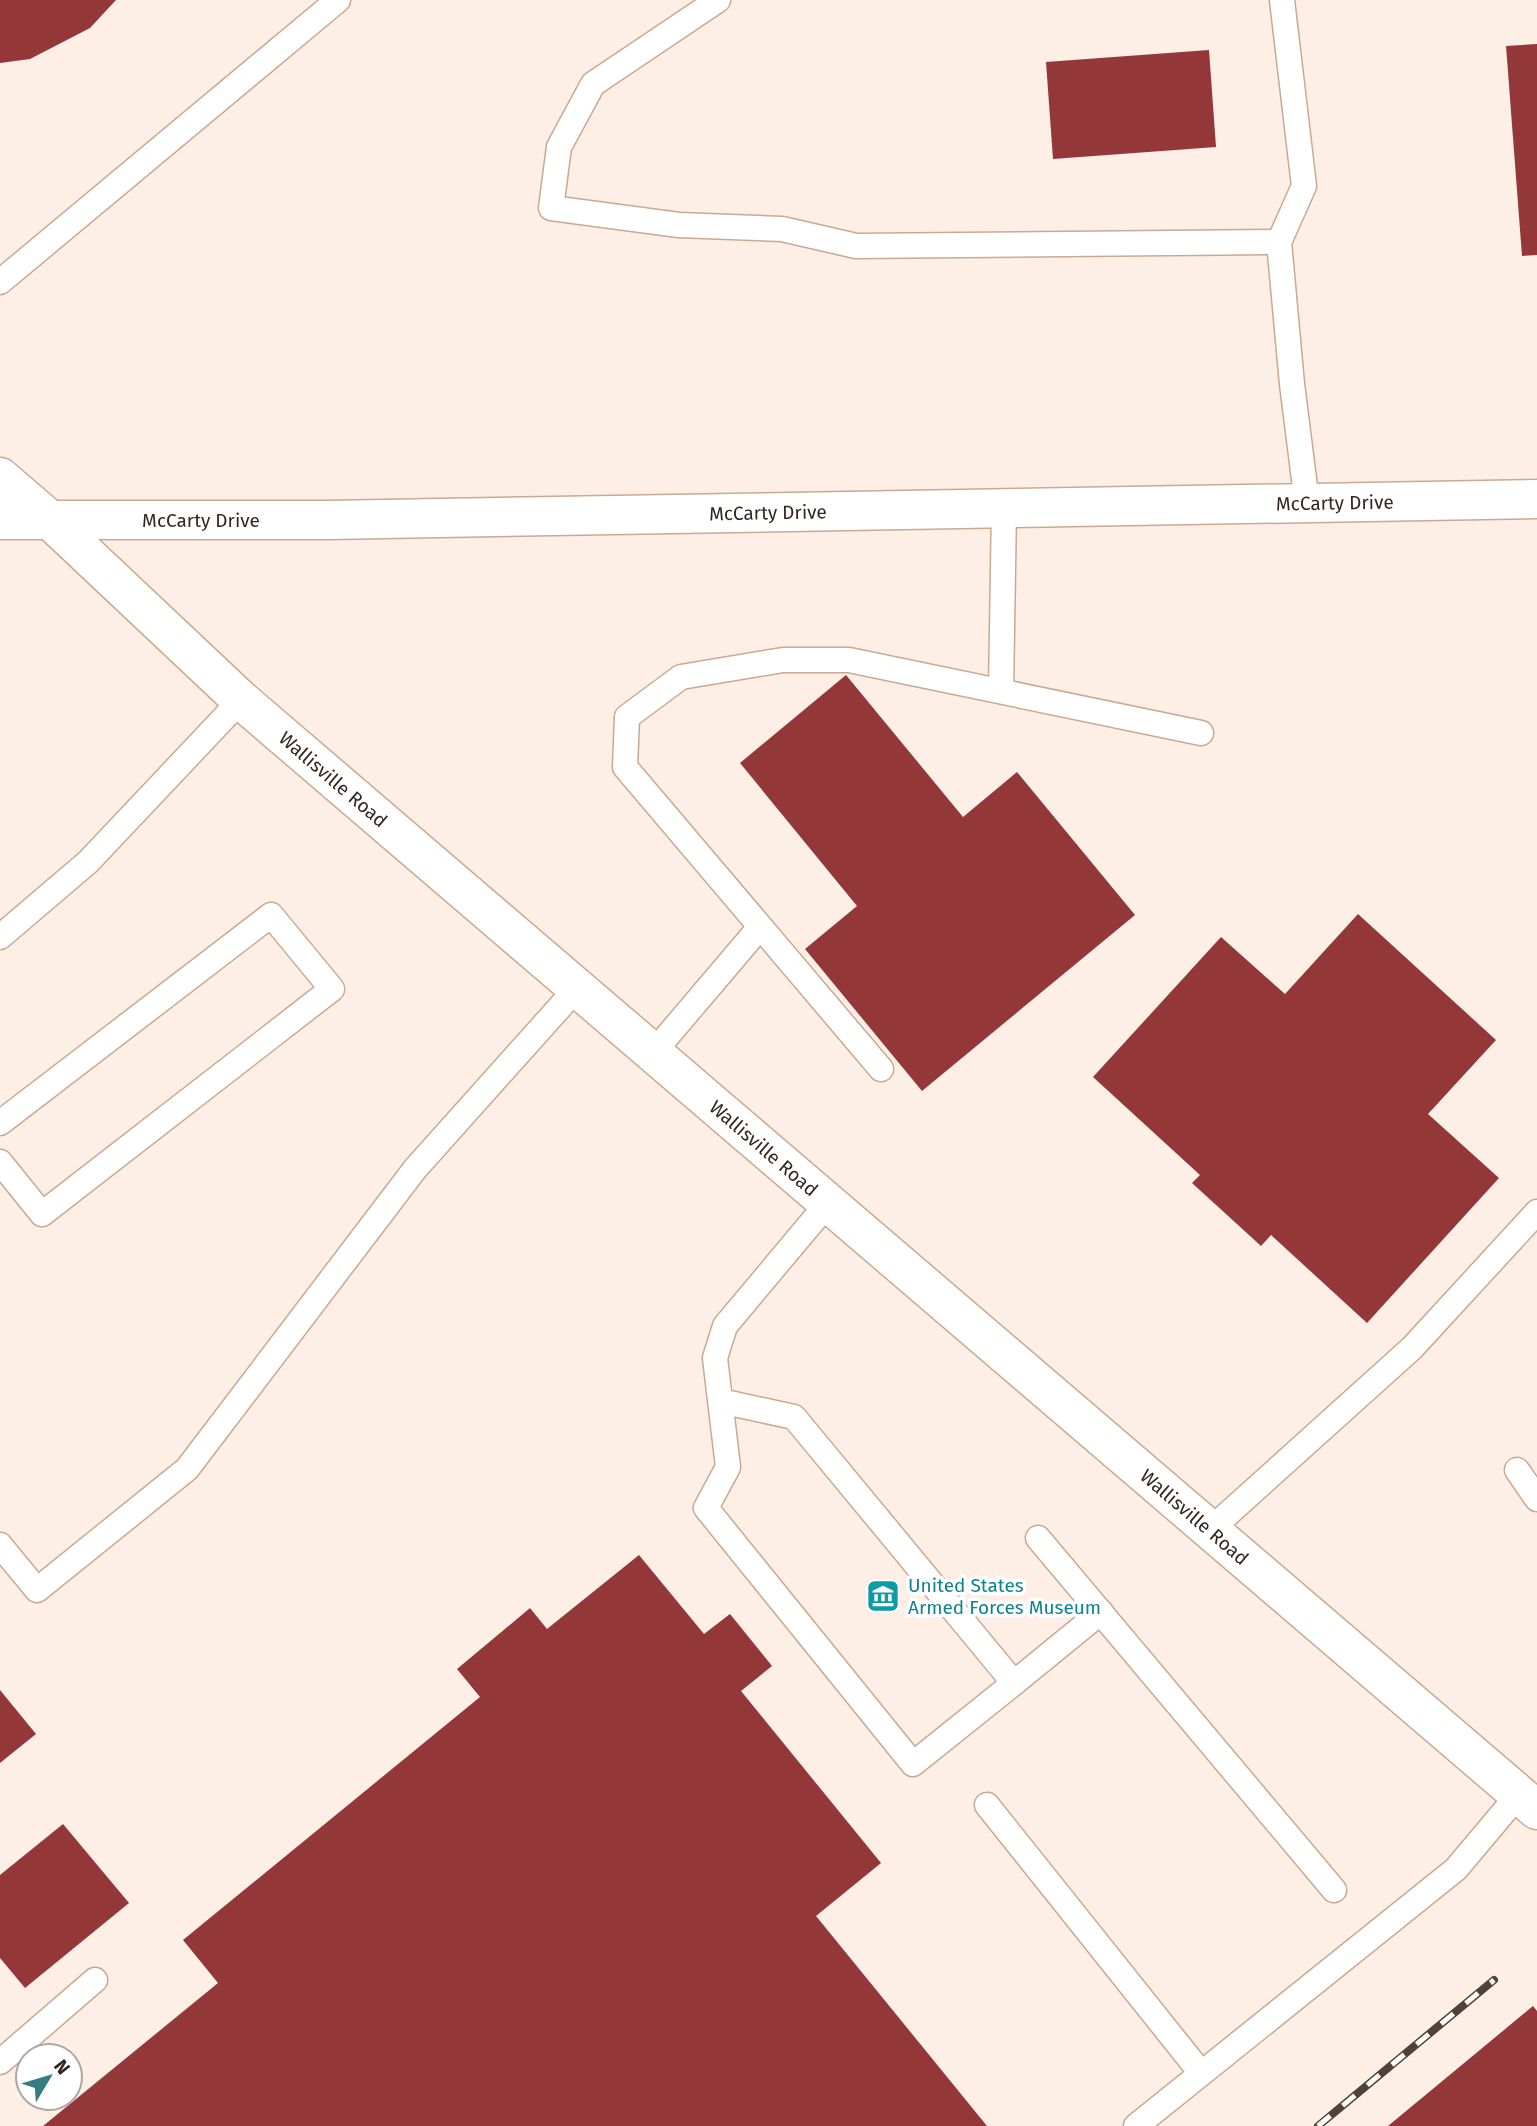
<svg xmlns="http://www.w3.org/2000/svg" width="1537" height="2126" font-family="'Fira Sans',sans-serif">
<style>
.building{fill:#933738}
.lines{fill:none;stroke-linecap:round;stroke-linejoin:round}
.service-casing{stroke:#c9a992;stroke-width:27}
.secondary-casing{stroke:#c9a992;stroke-width:41}
.primary-casing{stroke:#c9a992;stroke-width:41}
.service{stroke:#fff;stroke-width:24}
.secondary{stroke:#fff;stroke-width:38}
.primary{stroke:#fff;stroke-width:38}
.rail-casing{stroke:#4f4239;stroke-width:8}
.rail{stroke:#fff;stroke-width:5;stroke-dasharray:16;stroke-linecap:butt}
.labels{text-anchor:middle;stroke-width:7;stroke-linejoin:round;paint-order:stroke}
.street-label{font-size:19px;fill:#33261d;stroke:#fff}
.culture-label{font-size:19px;fill:#0d838f;stroke:#fff;text-anchor:start}
</style>
<rect width="100%" height="100%" fill="#fdefe6"/>
<g class="building">
<path d="M 0,0 L 116,0 L 90,28 L 30,59 L 0,63 Z"/>
<path d="M 1537,44 L 1537,255 L 1522,256 L 1506,46 Z"/>
<path d="M 1209,50 L 1216,147 L 1053,159 L 1046,62 Z"/>
<path d="M 846,675 L 963,817 L 1017,772 L 1135,915 L 922,1091 L 805,949 L 857,906 L 740,763 Z"/>
<path d="M 1358,914 L 1496,1040 L 1428,1114 L 1499,1178 L 1367,1323 L 1271,1235 L 1261,1246 L 1192,1183 L 1200,1175 L 1093,1077 L 1221,937 L 1285,994 Z"/>
<path d="M 639,1555 L 704,1634 L 730,1614 L 772,1666 L 741,1691 L 881,1863 L 816,1916 L 987,2126 L 43,2126 L 218,1983 L 183,1940 L 480,1697 L 457,1669 L 530,1608 L 547,1629 Z"/>
<path d="M 0,1690 L 36,1734 L 0,1763 Z"/>
<path d="M 63,1824 L 129,1903 L 25,1988 L 0,1958 L 0,1875 Z"/>
<path d="M 1533,2006 L 1537,2011 L 1537,2126 L 1388,2126 Z"/>
</g>
<g class="lines">
<defs>
<g id="service">
<path d="M 718,0 L 593,84 L 559,147 L 551,208 L 679,225 L 782,229 L 856,246 L 1279,242"/>
<path d="M 1282,0 L 1304,186 L 1279,242 L 1292,384 L 1307,503"/>
<path d="M 0,282 L 338,0"/>
<path d="M 1001,691 L 1004,508"/>
<path d="M 0,937 L 88,862 L 241,700"/>
<path d="M 653,1053 L 760,927"/>
<path d="M 881,1069 L 625,767 L 627,717 L 681,677 L 783,660 L 849,660 L 1201,733"/>
<path d="M 0,1123 L 271,915 L 332,989 L 42,1214 L 0,1162"/>
<path d="M 720,1401 L 794,1417 L 1014,1683 L 913,1764 L 706,1508 L 728,1467 L 715,1358 L 725,1326 L 828,1203"/>
<path d="M 1517,1470 L 1537,1499"/>
<path d="M 1210,1530 L 1412,1348 L 1537,1212"/>
<path d="M 1038,1538 L 1334,1890"/>
<path d="M 0,1545 L 37,1590 L 187,1469 L 415,1169 L 577,988"/>
<path d="M 1014,1683 L 1101,1612"/>
<path d="M 987,1805 L 1201,2073"/>
<path d="M 0,2062 L 95,1980"/>
<path d="M 1136,2126 L 1456,1869 L 1519,1794"/>
</g>
<g id="secondary">
<path id="s1" d="M 0,477 L 50,520 L 241,700 L 1537,1810"/>
</g>
<g id="primary">
<path id="s2" d="M 0,520 L 328,520 L 1537,499"/>
</g>
</defs>
<use href="#service" class="service-casing"/>
<use href="#secondary" class="secondary-casing"/>
<use href="#primary" class="primary-casing"/>
<use href="#service" class="service"/>
<use href="#secondary" class="secondary"/>
<use href="#primary" class="primary"/>
<defs>
<path id="rail" d="M 1318,2126 L 1494,1980"/>
</defs>
<use href="#rail" class="rail-casing"/>
<use href="#rail" class="rail"/>
</g>
<defs>
<symbol id="museum-square" viewBox="-11 -11 22 22"><rect x="-9" y="-9" width="18" height="18" rx="4" fill="#0f9aa8" stroke="#fff"/><path d="M0-6L6-3V-2H-6V-3ZM-5-1h2V3h-2ZM-1-1h2V3h-2ZM3-1h2V3H3ZM-6 4H6V6H-6Z" fill="#fff"/></symbol>
</defs>
<g fill-rule="evenodd">
<use href="#museum-square" x="864" y="1577" width="38" height="38"/>
</g>
<g class="labels">
<g class="street-label">
<text dy="7" stroke="none"><textPath href="#s2" startOffset="1335">McCarty Drive</textPath></text>
<text dy="7" stroke="none"><textPath href="#s2" startOffset="768">McCarty Drive</textPath></text>
<text dy="7" stroke="none"><textPath href="#s2" startOffset="201">McCarty Drive</textPath></text>
<text dy="7" stroke="none"><textPath href="#s1" startOffset="450">Wallisville Road</textPath></text>
<text dy="7" stroke="none"><textPath href="#s1" startOffset="1017">Wallisville Road</textPath></text>
<text dy="7" stroke="none"><textPath href="#s1" startOffset="1584">Wallisville Road</textPath></text>
</g>
<g class="culture-label">
<text x="908" y="1592">United States<tspan x="908" dy="22">Armed Forces Museum</tspan></text>
</g>
</g>
<g transform="translate(49 2077) rotate(52)"><circle r="33" fill="#ffffff" stroke="#ada8a5" stroke-width="2"/>
<path d="M0-5L12 26L0 18L-12 26Z" fill="#347d81"/>
<text y="-10" font-size="19" font-weight="bold" text-anchor="middle" fill="#33261d">N</text>
</g>
</svg>
